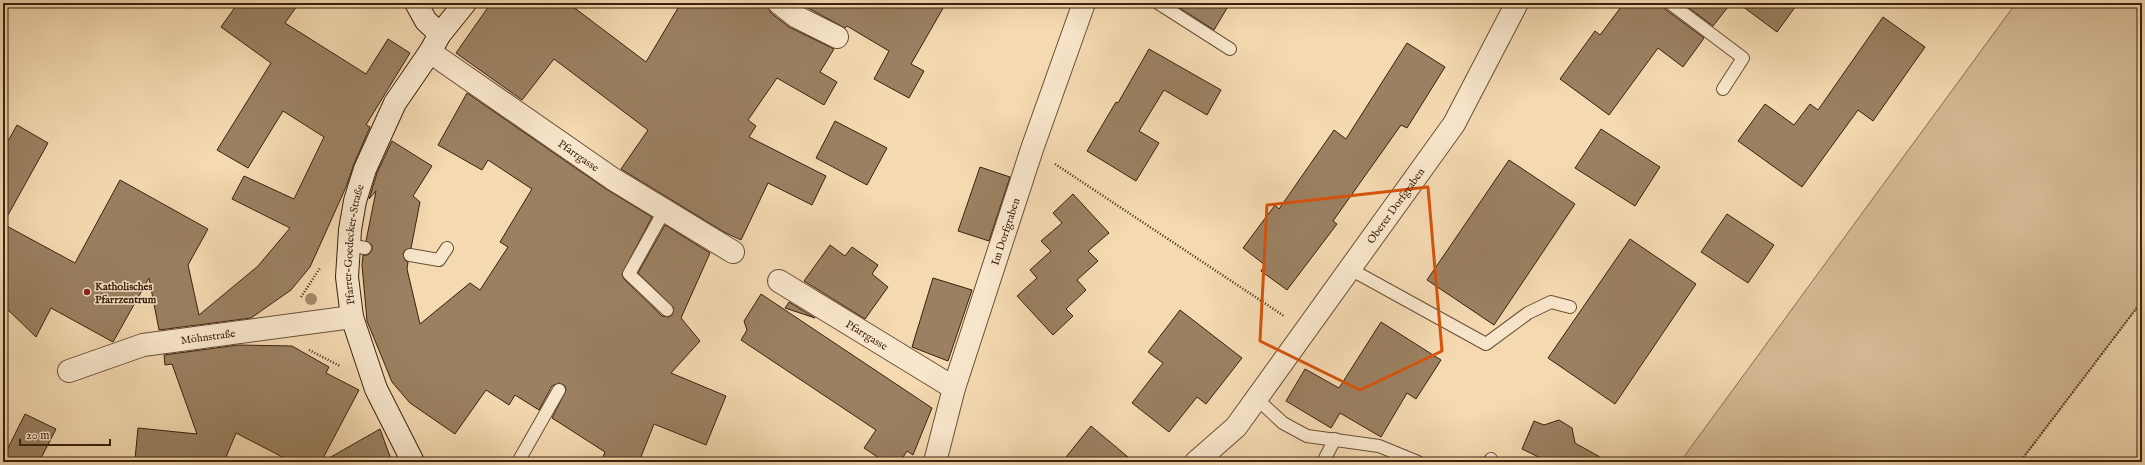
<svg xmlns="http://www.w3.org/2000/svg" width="2145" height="465" font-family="'IM FELL English',serif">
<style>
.green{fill:#d5ba95;stroke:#886e50}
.building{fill:#9b8162;stroke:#3b210c}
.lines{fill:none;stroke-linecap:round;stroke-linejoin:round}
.lane-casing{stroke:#694f35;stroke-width:14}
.street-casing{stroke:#694f35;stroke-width:24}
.secondary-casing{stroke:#3b210c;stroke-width:24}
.path{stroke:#3b210c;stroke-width:2.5;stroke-dasharray:1 2;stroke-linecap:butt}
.lane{stroke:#f8e6cc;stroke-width:12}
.street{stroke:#f8e6cc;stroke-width:22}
.secondary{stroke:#f8e6cc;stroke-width:22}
.tree{fill:#a48969}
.marked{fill:none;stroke:#d7530c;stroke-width:3;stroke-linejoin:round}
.poi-dot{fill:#8f2418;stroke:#f8e6cc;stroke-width:1.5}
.labels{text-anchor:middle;stroke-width:3;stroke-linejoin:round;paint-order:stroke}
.street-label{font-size:11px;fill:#3b210c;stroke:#f8e6cc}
.poi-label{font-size:11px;font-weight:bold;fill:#3b210c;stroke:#f8e6cc;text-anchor:start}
</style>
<rect width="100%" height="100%" fill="#f4d9b1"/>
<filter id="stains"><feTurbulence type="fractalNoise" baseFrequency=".005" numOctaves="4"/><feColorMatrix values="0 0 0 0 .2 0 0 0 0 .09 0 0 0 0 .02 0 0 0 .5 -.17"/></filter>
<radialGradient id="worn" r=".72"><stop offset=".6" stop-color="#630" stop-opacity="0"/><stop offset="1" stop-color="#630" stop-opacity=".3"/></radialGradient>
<g class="green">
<path d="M 2016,3 L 2142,3 L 2142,301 L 2020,462 L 1680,462 Z"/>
<path d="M 2142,449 L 2142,462 L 2132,462 Z"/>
</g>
<g class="building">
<path d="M 238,3 L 299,3 L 285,23 L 366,74 L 388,39 L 410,53 L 366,125 L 370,127 L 354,164 L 346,187 L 310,267 L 291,290 L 251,318 L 159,330 L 149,278 L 113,342 L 51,308 L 36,337 L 3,305 L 3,150 L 17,125 L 48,143 L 3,224 L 75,263 L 120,180 L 208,229 L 188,265 L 199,315 L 258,266 L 290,228 L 232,199 L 244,176 L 294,199 L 324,137 L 283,111 L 248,168 L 217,150 L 271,63 L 221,27 Z"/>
<path d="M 491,3 L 568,3 L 646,62 L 681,3 L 767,3 L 771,13 L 789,27 L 834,49 L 820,72 L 837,82 L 824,105 L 777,78 L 748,120 L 756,126 L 749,137 L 826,176 L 812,205 L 768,183 L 741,240 L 724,232 L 621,169 L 648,130 L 554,59 L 522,100 L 456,53 Z"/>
<path d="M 799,3 L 946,3 L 911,64 L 924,71 L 909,98 L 874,79 L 889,51 L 847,26 L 845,28 Z"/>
<path d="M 1172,3 L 1230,3 L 1214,30 Z"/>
<path d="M 1624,3 L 1663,3 L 1665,9 L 1704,38 L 1683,67 L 1658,48 L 1609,115 L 1560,79 L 1595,31 L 1600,35 Z"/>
<path d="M 1682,3 L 1731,3 L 1713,26 Z"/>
<path d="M 1738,3 L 1798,3 L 1777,32 Z"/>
<path d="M 1883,17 L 1925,47 L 1873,121 L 1858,110 L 1802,187 L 1738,141 L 1765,104 L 1794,125 L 1810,104 L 1818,110 Z"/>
<path d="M 1407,43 L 1445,67 L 1407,128 L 1401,125 L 1333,221 L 1337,224 L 1287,290 L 1261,271 L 1265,265 L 1243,248 L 1275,205 L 1279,209 L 1334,130 L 1346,139 Z"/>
<path d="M 1149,49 L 1221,90 L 1207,115 L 1164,90 L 1139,131 L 1159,143 L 1136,181 L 1087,151 L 1116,102 L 1118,103 Z"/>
<path d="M 467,93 L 606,189 L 652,217 L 622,274 L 624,279 L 662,316 L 669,317 L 672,315 L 674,308 L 638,273 L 665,225 L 710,253 L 681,318 L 700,341 L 671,373 L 726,396 L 706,445 L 654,424 L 639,462 L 601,462 L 605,452 L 552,418 L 566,390 L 565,386 L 559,383 L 552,386 L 539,410 L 515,395 L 509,405 L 486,390 L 455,434 L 410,403 L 392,382 L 367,321 L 362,265 L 363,255 L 368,255 L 372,250 L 372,245 L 366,241 L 376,191 L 369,199 L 377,173 L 392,141 L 432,166 L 413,196 L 420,202 L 411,248 L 405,250 L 403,254 L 405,260 L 408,262 L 407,269 L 420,324 L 470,283 L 480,290 L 508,247 L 500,242 L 532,189 L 488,160 L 482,170 L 438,145 Z"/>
<path d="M 835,121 L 887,148 L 867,185 L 816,158 Z"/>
<path d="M 1601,129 L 1660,167 L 1635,206 L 1575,168 Z"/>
<path d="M 1509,160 L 1575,204 L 1494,325 L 1427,280 Z"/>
<path d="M 980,167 L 1010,177 L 989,241 L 958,231 Z"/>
<path d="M 1073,194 L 1109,233 L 1088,251 L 1098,261 L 1077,280 L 1086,290 L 1066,309 L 1073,316 L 1053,335 L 1017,296 L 1037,278 L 1030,270 L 1051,251 L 1041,241 L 1062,223 L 1053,213 Z"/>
<path d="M 1727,214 L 1774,245 L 1748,283 L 1701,252 Z"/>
<path d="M 1630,239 L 1696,284 L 1615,404 L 1548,358 Z"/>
<path d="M 830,245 L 845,256 L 852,247 L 878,265 L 872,274 L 888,287 L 865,319 L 804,281 Z"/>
<path d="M 933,278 L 972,290 L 948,361 L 912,347 Z"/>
<path d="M 761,294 L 932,408 L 913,455 L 907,451 L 900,462 L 885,462 L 864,448 L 876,430 L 741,340 L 747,330 L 744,321 Z"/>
<path d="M 789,302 L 815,318 L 785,308 Z"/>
<path d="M 1180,310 L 1242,358 L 1206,404 L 1197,397 L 1169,432 L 1132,403 L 1163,363 L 1148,352 Z"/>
<path d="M 1381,322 L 1441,360 L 1416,399 L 1407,393 L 1381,437 L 1340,413 L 1331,428 L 1286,401 L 1305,369 L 1339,388 Z"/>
<path d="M 238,345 L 292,346 L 329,367 L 326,373 L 359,390 L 321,462 L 292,462 L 236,433 L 224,462 L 169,462 L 135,459 L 138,428 L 197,434 L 172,364 L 165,365 L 164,355 Z"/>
<path d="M 25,414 L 56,429 L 39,462 L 3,462 L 3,458 Z"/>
<path d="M 1559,420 L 1572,428 L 1575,443 L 1609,462 L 1549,462 L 1522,449 L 1534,421 L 1544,425 Z"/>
<path d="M 1091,426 L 1134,462 L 1062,462 Z"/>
<path d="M 380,429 L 392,462 L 322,462 Z"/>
</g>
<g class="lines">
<defs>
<g id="lane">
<path d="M 1158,3 L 1230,49"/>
<path d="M 1670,3 L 1743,58 L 1723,89"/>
<path d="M 664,211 L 629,274 L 667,310"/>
<path d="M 349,245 L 365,248"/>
<path d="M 410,255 L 439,260 L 447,248"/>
<path d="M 1350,269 L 1486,344 L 1528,313 L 1551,302 L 1570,307"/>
<path d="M 1256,398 L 1283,423 L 1307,436 L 1379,446 L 1418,462"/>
<path d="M 518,462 L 559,390"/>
<path d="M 1323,462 L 1335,439"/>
<path d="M 1489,462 L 1491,459"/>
</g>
<g id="street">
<path d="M 779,3 L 797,17 L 837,37"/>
<path id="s1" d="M 430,52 L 613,179 L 733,252"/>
<path id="s2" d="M 779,281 L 954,388"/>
<path id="s3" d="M 69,371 L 143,345 L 352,317"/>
<path id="s4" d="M 935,462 L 954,388 L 1032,149 L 1084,3"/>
<path id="s5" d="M 1196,462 L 1236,427 L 1454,124 L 1517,3"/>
</g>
<g id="secondary">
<path d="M 416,3 L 426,21 L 440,34"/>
<path id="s6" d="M 413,462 L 376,389 L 352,317 L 347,277 L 350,230 L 355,201 L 365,169 L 395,103 L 430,52 L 440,34 L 465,3"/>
</g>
</defs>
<use href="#lane" class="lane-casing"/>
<use href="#street" class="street-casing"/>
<use href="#secondary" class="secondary-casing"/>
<g class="path">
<path d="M 1055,164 L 1284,316"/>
<path d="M 301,297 L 320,268"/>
<path d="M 309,350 L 340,366"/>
<path d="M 2020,462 L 2142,301"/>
</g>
<use href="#lane" class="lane"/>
<use href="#street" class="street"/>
<use href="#secondary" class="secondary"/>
</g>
<circle class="tree" cx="311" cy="299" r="6"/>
<path class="marked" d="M 1428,187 L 1442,351 L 1360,390 L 1260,341 L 1267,205 Z"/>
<circle class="poi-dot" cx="87" cy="292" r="4"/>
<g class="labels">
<g class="street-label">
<text dy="4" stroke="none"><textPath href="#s1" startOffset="181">Pfarrgasse</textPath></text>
<text dy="4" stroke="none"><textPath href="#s5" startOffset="326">Oberer Dorfgraben</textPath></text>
<text dy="4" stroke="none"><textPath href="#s4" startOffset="241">Im Dorfgraben</textPath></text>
<text dy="4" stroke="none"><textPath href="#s6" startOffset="231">Pfarrer-Goedecker-Straße</textPath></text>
<text dy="4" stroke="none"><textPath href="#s2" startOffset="103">Pfarrgasse</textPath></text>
<text dy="4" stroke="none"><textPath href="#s3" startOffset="144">Möhnstraße</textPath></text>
</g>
<g class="poi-label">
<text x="95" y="290">Katholisches<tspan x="95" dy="13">Pfarrzentrum</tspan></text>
</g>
</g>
<rect width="2145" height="465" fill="none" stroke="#f4d9b1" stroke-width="16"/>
<rect x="4" y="4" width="2137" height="457" fill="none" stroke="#3b210c" stroke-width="2"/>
<rect x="8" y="8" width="2129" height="449" fill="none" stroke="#3b210c"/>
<path d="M20 439v6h90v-6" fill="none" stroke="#3b210c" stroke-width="2"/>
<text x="26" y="439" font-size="12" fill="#3b210c" stroke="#f8e6cc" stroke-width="3" paint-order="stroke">20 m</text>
<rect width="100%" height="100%" filter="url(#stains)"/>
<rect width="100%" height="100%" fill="url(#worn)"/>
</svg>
